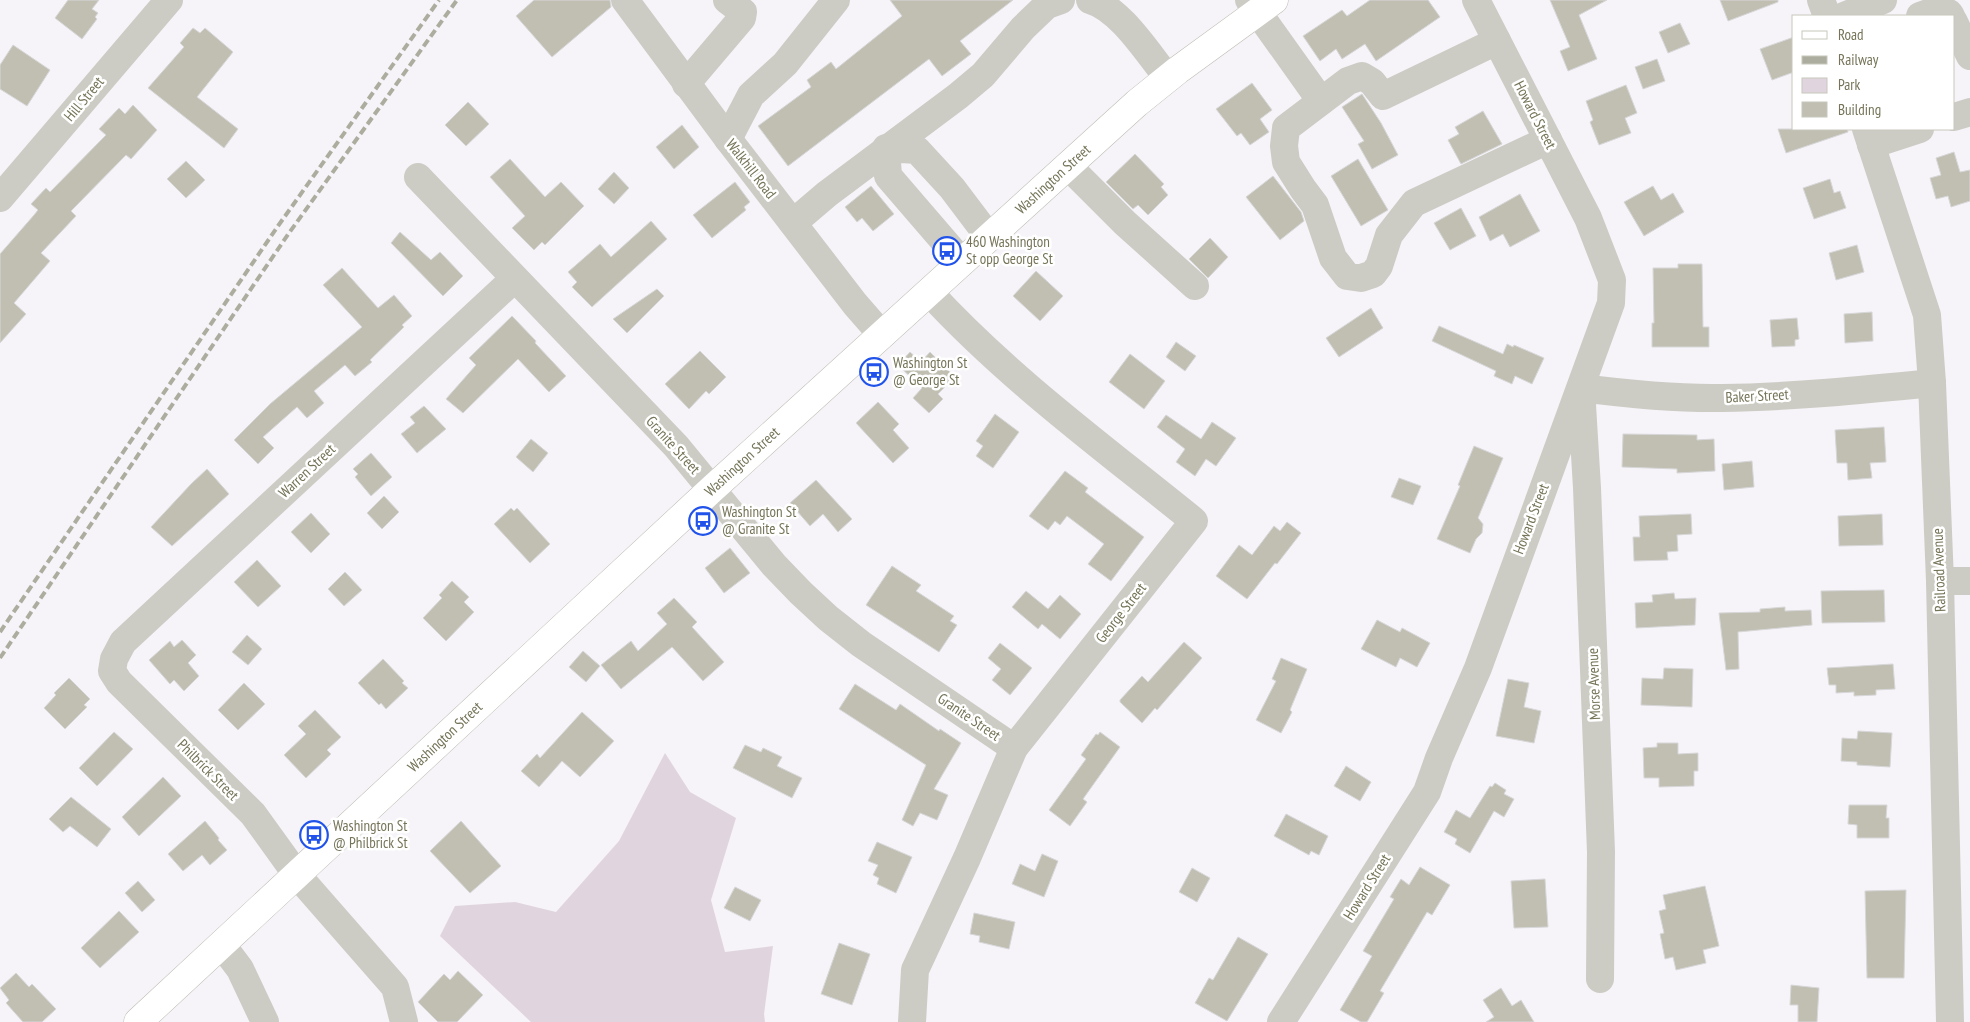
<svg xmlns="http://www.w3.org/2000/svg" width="1970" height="1022" font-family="'PT Sans Narrow',sans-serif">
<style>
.green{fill:#e0d5de}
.building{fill:#c0bfb2;stroke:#d8d7d9}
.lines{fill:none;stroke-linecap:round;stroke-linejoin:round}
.major-casing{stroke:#bdbdb3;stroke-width:29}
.minor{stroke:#ccccc5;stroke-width:28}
.major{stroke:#fff;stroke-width:28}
.rail{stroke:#adad9f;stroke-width:4;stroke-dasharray:8 4;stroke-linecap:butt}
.labels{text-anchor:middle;stroke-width:5;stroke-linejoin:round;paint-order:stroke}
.street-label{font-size:15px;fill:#757458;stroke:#fff}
.poi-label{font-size:15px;fill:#757458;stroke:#fff;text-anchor:start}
</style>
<rect width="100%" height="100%" fill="#f6f4f8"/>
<path class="green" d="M 665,753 L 690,792 L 736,818 L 711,900 L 725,952 L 773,946 L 764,1014 L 765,1022 L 531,1022 L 440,936 L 455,906 L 515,902 L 556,912 L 619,841 Z"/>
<g class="building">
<path d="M 68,0 L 99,0 L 92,9 L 98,13 L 95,17 L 97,19 L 82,39 L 55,18 Z"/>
<path d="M 534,0 L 610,0 L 611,7 L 552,57 L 516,16 Z"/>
<path d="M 890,0 L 1013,0 L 960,41 L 971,54 L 942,76 L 929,59 L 788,166 L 758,126 L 811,87 L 807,80 L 831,62 L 836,69 L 902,16 Z"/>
<path d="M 1370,0 L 1428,0 L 1440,17 L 1376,61 L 1365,44 L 1342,59 L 1336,49 L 1320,61 L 1303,36 L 1342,10 L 1347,16 Z"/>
<path d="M 1550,0 L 1607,0 L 1579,15 L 1597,59 L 1568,71 L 1560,51 L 1570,47 Z"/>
<path d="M 1720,0 L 1778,0 L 1778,2 L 1728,21 Z"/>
<path d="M 1680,23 L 1690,44 L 1668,53 L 1659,32 Z"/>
<path d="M 193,28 L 200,33 L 205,28 L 233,52 L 197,97 L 238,129 L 224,148 L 148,88 L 184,47 L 180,43 Z"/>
<path d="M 1794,37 L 1794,72 L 1772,80 L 1760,49 Z"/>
<path d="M 13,45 L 50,70 L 27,106 L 0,89 L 0,65 Z"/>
<path d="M 1657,59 L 1665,81 L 1643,89 L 1635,67 Z"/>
<path d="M 1252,83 L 1272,110 L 1260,119 L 1269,132 L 1250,145 L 1241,133 L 1237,136 L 1216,109 Z"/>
<path d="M 1626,85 L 1637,113 L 1625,118 L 1631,133 L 1599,145 L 1590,122 L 1593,120 L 1586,101 Z"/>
<path d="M 1362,94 L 1381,123 L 1398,155 L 1372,169 L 1358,144 L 1364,141 L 1342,107 Z"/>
<path d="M 468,102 L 489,124 L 466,146 L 445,125 Z"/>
<path d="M 133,105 L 157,130 L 131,159 L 126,155 L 71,211 L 76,216 L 41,253 L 50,261 L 14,303 L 26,314 L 0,343 L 0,254 L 34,215 L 38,210 L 31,204 L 46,188 L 50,192 L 106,135 L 99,129 L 119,108 L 125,114 Z"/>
<path d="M 1483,111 L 1502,144 L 1461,164 L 1448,140 L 1459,134 L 1455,127 Z"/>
<path d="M 682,125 L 699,147 L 674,169 L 656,147 Z"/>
<path d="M 1778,129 L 1847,129 L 1848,132 L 1786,153 Z"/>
<path d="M 1954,152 L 1960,172 L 1970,170 L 1970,201 L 1951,207 L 1948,196 L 1936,199 L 1930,178 L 1941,175 L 1936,158 Z"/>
<path d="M 1135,154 L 1164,184 L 1161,187 L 1168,195 L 1148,215 L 1138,205 L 1133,209 L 1106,182 Z"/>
<path d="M 510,159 L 545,197 L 561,182 L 584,206 L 545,245 L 542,242 L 534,250 L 512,228 L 525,216 L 490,177 Z"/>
<path d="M 1358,159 L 1388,210 L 1361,226 L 1331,176 Z"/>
<path d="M 186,161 L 205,180 L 186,198 L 167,179 Z"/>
<path d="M 614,172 L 629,188 L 614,204 L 598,189 Z"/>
<path d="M 1273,176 L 1301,212 L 1304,221 L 1280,240 L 1246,197 Z"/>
<path d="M 1830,179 L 1834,193 L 1840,191 L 1846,208 L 1814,219 L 1803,188 Z"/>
<path d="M 735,182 L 750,202 L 744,207 L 746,210 L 712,238 L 693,215 Z"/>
<path d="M 871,186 L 894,214 L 873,231 L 862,218 L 857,222 L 845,207 Z"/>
<path d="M 1653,186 L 1661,200 L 1673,193 L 1684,212 L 1644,236 L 1624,202 Z"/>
<path d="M 1520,194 L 1540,231 L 1510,247 L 1503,234 L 1490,241 L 1479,217 Z"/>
<path d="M 1461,208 L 1476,236 L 1450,250 L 1434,223 Z"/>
<path d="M 651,221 L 667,239 L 592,307 L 572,287 L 577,282 L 568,272 L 600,244 L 611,257 Z"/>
<path d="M 400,232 L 431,260 L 440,252 L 463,276 L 443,296 L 391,243 Z"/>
<path d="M 1210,238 L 1228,257 L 1208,278 L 1189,259 Z"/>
<path d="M 1857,245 L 1864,272 L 1836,280 L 1829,253 Z"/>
<path d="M 1678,264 L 1702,264 L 1703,327 L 1709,327 L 1709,347 L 1652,347 L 1652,323 L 1654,323 L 1653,268 L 1678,268 Z"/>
<path d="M 342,268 L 378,308 L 394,295 L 412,316 L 402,325 L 404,327 L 370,360 L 372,362 L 355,376 L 345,365 L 314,391 L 324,403 L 307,418 L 297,407 L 263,437 L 274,448 L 258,464 L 234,440 L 270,404 L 362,327 L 323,285 Z"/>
<path d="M 1036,271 L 1063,296 L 1040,321 L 1013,296 Z"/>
<path d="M 657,289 L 664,296 L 627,333 L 613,319 Z"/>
<path d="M 1371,308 L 1383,328 L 1339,357 L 1326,338 Z"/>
<path d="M 1872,312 L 1873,341 L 1845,343 L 1844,314 Z"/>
<path d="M 512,316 L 536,341 L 535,343 L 566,376 L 549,392 L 518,359 L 463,413 L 446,399 L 476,365 L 469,358 Z"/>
<path d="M 1797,318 L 1799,339 L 1795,340 L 1795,346 L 1772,347 L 1770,320 Z"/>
<path d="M 1439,326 L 1503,354 L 1507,344 L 1513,347 L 1514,345 L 1544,358 L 1532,384 L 1515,376 L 1512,384 L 1494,376 L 1496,371 L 1432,341 Z"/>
<path d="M 1176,342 L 1196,356 L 1185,371 L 1166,357 Z"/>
<path d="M 700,351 L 726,377 L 709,394 L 706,391 L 689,409 L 665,384 Z"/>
<path d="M 910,352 L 921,362 L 930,352 L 955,377 L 938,394 L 943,399 L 929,413 L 913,398 L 922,388 L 898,365 Z"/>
<path d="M 1130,354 L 1165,381 L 1144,409 L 1109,382 Z"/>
<path d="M 878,402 L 899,424 L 893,430 L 909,448 L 893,463 L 856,423 Z"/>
<path d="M 424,406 L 446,429 L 417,453 L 401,434 L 415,423 L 410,417 Z"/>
<path d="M 995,414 L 1019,432 L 993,468 L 976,456 L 983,446 L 976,441 Z"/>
<path d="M 1166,415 L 1201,439 L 1212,422 L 1236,438 L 1216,466 L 1206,459 L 1195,476 L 1176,462 L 1185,449 L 1157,427 Z"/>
<path d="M 1884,427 L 1886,462 L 1870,463 L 1872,478 L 1848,480 L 1847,463 L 1837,463 L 1835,430 Z"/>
<path d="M 1623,434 L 1697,435 L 1697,440 L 1714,439 L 1715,471 L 1677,473 L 1677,469 L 1622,467 Z"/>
<path d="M 531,439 L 548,453 L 533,472 L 516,457 Z"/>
<path d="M 1474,446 L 1503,458 L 1478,518 L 1483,524 L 1482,533 L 1476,539 L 1470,553 L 1437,539 L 1460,486 L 1458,485 Z"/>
<path d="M 371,453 L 392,477 L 371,496 L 355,477 L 358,474 L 353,469 Z"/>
<path d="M 1752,461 L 1754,487 L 1724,490 L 1722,464 Z"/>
<path d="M 207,469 L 229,494 L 172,546 L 151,527 L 191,484 Z"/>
<path d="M 1065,471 L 1088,488 L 1085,492 L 1144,537 L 1111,581 L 1088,564 L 1104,544 L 1067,516 L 1060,525 L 1055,521 L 1048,530 L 1029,516 Z"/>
<path d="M 1399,478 L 1421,486 L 1413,505 L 1391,497 Z"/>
<path d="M 816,480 L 852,519 L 838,532 L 823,514 L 810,526 L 790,503 Z"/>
<path d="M 384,496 L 399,512 L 382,529 L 367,513 Z"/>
<path d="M 511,508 L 514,511 L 517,508 L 550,544 L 530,563 L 494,524 Z"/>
<path d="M 311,513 L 330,534 L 311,553 L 291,532 Z"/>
<path d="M 1691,514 L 1692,534 L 1677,535 L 1678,551 L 1667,552 L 1668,560 L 1634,561 L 1633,537 L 1640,537 L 1639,516 Z"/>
<path d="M 1882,514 L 1883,545 L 1839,546 L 1838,516 Z"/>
<path d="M 1287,522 L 1301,533 L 1277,564 L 1275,563 L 1247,599 L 1216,576 L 1239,545 L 1252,555 L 1274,526 L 1280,531 Z"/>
<path d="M 730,548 L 750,573 L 724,593 L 705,568 Z"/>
<path d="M 257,560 L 281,586 L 258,607 L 234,582 Z"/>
<path d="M 892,566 L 921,585 L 916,591 L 954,616 L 950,621 L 957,625 L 939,652 L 866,605 Z"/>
<path d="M 345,572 L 362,590 L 344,606 L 328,589 Z"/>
<path d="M 452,581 L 469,597 L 464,602 L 474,612 L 446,641 L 423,618 L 442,598 L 439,595 Z"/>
<path d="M 1884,590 L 1885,622 L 1822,623 L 1821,591 Z"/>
<path d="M 1026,591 L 1048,609 L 1060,595 L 1081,614 L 1060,639 L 1042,624 L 1038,629 L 1012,607 Z"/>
<path d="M 1674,593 L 1675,599 L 1696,598 L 1695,625 L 1636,628 L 1635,603 L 1653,602 L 1652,595 Z"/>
<path d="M 674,598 L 697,622 L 692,627 L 724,662 L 703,681 L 672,647 L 621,689 L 601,665 L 631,641 L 638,651 L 667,624 L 657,613 Z"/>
<path d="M 1785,607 L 1785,611 L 1811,610 L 1812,625 L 1738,632 L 1739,669 L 1726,670 L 1719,613 L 1760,612 L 1760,609 Z"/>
<path d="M 1377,620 L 1400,632 L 1402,628 L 1430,643 L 1417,667 L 1400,658 L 1396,667 L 1361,649 Z"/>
<path d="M 247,635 L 262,649 L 248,665 L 232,652 Z"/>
<path d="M 182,640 L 196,655 L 188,663 L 199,676 L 184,691 L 174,680 L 170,684 L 149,660 L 170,641 L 174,647 Z"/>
<path d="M 1184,642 L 1202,658 L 1157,710 L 1155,708 L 1142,723 L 1120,702 L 1120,700 L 1142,676 L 1148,682 Z"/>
<path d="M 1000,643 L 1032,668 L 1010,695 L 992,680 L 1001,669 L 988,658 Z"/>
<path d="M 583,651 L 600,666 L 586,682 L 569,667 Z"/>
<path d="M 1281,658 L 1307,669 L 1290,710 L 1292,712 L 1281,733 L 1256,720 L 1276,681 L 1272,679 Z"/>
<path d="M 383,659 L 404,681 L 402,683 L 408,688 L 386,709 L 381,703 L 379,705 L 358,683 Z"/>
<path d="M 1893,664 L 1895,689 L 1876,690 L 1876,695 L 1854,696 L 1854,692 L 1836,693 L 1836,685 L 1829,685 L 1827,668 Z"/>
<path d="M 1664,668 L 1693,669 L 1692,707 L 1641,705 L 1642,678 L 1663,679 Z"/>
<path d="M 69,678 L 90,699 L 84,705 L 87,707 L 65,729 L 44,708 L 56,695 L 54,693 Z"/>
<path d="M 1508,679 L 1529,683 L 1524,707 L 1541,711 L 1534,743 L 1496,736 Z"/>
<path d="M 244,683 L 265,704 L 238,730 L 218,710 Z"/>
<path d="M 855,684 L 896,710 L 900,704 L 939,731 L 940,729 L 961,743 L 934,789 L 948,795 L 937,820 L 920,813 L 913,826 L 902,820 L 926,765 L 839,709 Z"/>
<path d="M 315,710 L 341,737 L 327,750 L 331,754 L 306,778 L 284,755 L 306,734 L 298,726 Z"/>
<path d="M 582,712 L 614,741 L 580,777 L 562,761 L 539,787 L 521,771 L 537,754 L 540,758 Z"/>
<path d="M 1858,731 L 1892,733 L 1890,767 L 1857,765 L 1857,762 L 1841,761 L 1842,738 L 1857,739 Z"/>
<path d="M 114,732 L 133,749 L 97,786 L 79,768 Z"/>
<path d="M 1100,732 L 1120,747 L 1083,799 L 1087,802 L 1070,826 L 1049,810 L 1086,759 L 1081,755 L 1096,734 L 1098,735 Z"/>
<path d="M 1657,743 L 1678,743 L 1678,754 L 1698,753 L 1698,771 L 1694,771 L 1694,786 L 1659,787 L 1659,778 L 1644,778 L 1643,748 L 1657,747 Z"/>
<path d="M 745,745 L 761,752 L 763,748 L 782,757 L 777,766 L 802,778 L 792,798 L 733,768 Z"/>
<path d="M 1346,766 L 1371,782 L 1360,801 L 1334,786 Z"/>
<path d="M 163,777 L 181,796 L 139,836 L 122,817 Z"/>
<path d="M 1495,783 L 1506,790 L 1504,794 L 1514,799 L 1504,817 L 1494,811 L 1470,853 L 1455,844 L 1457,839 L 1444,832 L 1456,810 L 1470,818 L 1490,786 L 1492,787 Z"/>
<path d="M 71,797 L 111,829 L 97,847 L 70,826 L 63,832 L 49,819 Z"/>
<path d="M 1849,805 L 1887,805 L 1886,818 L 1889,818 L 1889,838 L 1857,838 L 1857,825 L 1848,824 Z"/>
<path d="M 1286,814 L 1328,836 L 1319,855 L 1311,851 L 1309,855 L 1274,836 Z"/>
<path d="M 205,821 L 219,838 L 218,840 L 227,850 L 210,865 L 202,855 L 183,871 L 168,854 Z"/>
<path d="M 461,821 L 501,866 L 470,893 L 430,851 Z"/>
<path d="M 877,842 L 912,857 L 896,893 L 877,884 L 879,878 L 873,875 L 878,865 L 868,861 Z"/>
<path d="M 1042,854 L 1058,861 L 1044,897 L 1012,884 L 1020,864 L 1035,871 Z"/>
<path d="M 1420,867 L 1450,885 L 1432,915 L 1427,912 L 1380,991 L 1384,993 L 1367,1022 L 1361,1022 L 1340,1010 L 1372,956 L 1363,951 L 1394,899 L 1390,897 L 1401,879 L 1409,885 Z"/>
<path d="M 1192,868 L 1210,878 L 1197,902 L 1179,892 Z"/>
<path d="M 1545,879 L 1548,927 L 1514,928 L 1511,881 Z"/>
<path d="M 138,881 L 155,900 L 142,912 L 125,893 Z"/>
<path d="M 1705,886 L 1719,946 L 1703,950 L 1706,963 L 1676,970 L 1673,957 L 1665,959 L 1660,934 L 1664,933 L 1659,911 L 1666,909 L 1663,895 Z"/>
<path d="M 735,887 L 761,900 L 750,921 L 724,908 Z"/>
<path d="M 1906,890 L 1904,978 L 1867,978 L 1865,891 Z"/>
<path d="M 119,911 L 139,932 L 100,968 L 81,948 Z"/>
<path d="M 974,913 L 1015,922 L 1009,949 L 979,942 L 980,936 L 970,934 Z"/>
<path d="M 1238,937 L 1268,954 L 1227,1021 L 1195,1003 L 1209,978 L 1213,980 Z"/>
<path d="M 839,943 L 870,954 L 852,1005 L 821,994 Z"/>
<path d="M 458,971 L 483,995 L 457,1022 L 438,1022 L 418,1002 L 444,974 L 450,980 Z"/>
<path d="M 16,973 L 29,987 L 32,984 L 56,1009 L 42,1022 L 23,1022 L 6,1003 L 9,1000 L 0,988 Z"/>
<path d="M 1791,985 L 1819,988 L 1817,1022 L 1798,1022 L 1798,1005 L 1790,1005 Z"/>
<path d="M 1501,988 L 1512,1006 L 1521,1000 L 1534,1022 L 1486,1022 L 1494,1017 L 1483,1000 Z"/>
</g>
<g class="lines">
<defs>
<g id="major">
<path id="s1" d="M 138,1022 L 712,489 L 1137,103 L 1178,70 L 1274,0"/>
</g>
</defs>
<use href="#major" class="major-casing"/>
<g class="minor">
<path d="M 625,0 L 728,139 L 855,304 L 882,335"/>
<path d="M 1090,0 C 1121,9 1148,54 1168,78"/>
<path d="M 1249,0 L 1321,101"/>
<path d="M 1821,0 L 1827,16"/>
<path d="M 1844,16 L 1883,0"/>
<path d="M 1920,16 L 1939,9 L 1949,13 L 1951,16"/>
<path d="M 1954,22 L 1970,56"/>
<path d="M 1497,41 L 1383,96 L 1372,82 L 1362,76 L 1348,81 L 1286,128 L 1284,146 L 1286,162 L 1303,189 L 1315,205 L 1333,258 L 1347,276 L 1361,278 L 1373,274 L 1379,266 L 1389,235 L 1414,203 L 1548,140"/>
<path d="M 686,84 L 742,18 L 743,12 L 727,0"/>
<path d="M 1954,117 L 1970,112"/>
<path d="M 1866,129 L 1927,315 L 1932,383 L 1940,581 L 1950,1022"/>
<path d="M 728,139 L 751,95 L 785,64 L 836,0"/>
<path d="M 1871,145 L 1920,129"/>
<path d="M 1068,166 L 1125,223 L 1195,286"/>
<path d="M 418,177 L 676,446 L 774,565 L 801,593 L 828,618 L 861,644 L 1014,748"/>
<path d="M 0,198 L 169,0"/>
<path d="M 793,223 L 827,194 L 958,96 L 983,75 L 1023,28 L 1047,5 L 1061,0"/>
<path d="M 962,262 L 888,176 L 886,148 L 917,150 L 952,188 L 989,237"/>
<path d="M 1940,581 L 1970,581"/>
<path d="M 222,945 L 240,969 L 265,1022"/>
<path d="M 1600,979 L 1601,852 L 1587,488 L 1581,388 C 1628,394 1675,399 1722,398 C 1792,397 1863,390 1932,383"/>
<path d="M 404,1022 L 395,987 L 297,875 L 253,814 L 119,682 L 112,671 L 114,659 L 123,642 L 514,279"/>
<path d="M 912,1022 L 915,970 L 967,858 L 1014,748 L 1194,521 C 1104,448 1008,378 929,292"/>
<path d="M 1281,1022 L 1427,792 L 1439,758 L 1478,668 L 1611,303 L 1612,280 L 1588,218 L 1476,0"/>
</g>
<use href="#major" class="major"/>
<g class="rail">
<path d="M 0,632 L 278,226 L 439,0"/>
<path d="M 0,658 L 289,233 L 457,0"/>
</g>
</g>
<defs>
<symbol id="bus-ring" viewBox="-11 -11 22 22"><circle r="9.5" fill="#fff" stroke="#2153eb" stroke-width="1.5"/><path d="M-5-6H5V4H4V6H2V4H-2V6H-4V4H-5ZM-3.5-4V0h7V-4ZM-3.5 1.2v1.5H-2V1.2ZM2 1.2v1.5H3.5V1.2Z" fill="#2153eb"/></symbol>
</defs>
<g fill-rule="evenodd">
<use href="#bus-ring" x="931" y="235" width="32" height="32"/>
<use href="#bus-ring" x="858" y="356" width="32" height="32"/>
<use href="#bus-ring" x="687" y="505" width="32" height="32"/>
<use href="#bus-ring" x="298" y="819" width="32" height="32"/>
</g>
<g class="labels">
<g class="street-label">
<text transform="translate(84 99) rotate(-50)" y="5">Hill Street</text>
<text transform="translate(1535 115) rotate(63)" y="5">Howard Street</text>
<text transform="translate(751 169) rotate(52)" y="5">Walkhill Road</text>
<text dy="5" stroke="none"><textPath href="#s1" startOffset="1244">Washington Street</textPath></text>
<text transform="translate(1757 396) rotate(-3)" y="5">Baker Street</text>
<text transform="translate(673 445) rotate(48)" y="5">Granite Street</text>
<text dy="5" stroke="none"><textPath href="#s1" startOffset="824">Washington Street</textPath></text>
<text transform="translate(307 471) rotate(-43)" y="5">Warren Street</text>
<text transform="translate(1531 519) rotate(-69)" y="5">Howard Street</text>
<text transform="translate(1939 570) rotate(-92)" y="5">Railroad Avenue</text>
<text transform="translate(1121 613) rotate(-52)" y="5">George Street</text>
<text transform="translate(1594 684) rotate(-92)" y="5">Morse Avenue</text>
<text transform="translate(969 717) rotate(34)" y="5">Granite Street</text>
<text dy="5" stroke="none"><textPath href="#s1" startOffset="419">Washington Street</textPath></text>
<text transform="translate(208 770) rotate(45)" y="5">Philbrick Street</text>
<text transform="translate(1367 887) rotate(-58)" y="5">Howard Street</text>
</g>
<g class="poi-label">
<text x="966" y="247">460 Washington<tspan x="966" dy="17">St opp George St</tspan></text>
<text x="893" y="368">Washington St<tspan x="893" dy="17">@ George St</tspan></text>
<text x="722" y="517">Washington St<tspan x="722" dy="17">@ Granite St</tspan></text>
<text x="333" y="831">Washington St<tspan x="333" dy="17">@ Philbrick St</tspan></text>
</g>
</g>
<rect x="1792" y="15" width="162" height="115" fill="#ffffff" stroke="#c8c7bc"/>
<rect x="1802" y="31" width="25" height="8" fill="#ffffff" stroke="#c8c7bc"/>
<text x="1838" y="40" font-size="15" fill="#757458">Road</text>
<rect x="1802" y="56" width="25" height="8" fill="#adad9f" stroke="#c8c7bc"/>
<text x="1838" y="65" font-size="15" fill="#757458">Railway</text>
<rect x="1802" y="78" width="25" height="15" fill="#e0d5de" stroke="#c8c7bc"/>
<text x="1838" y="90" font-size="15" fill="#757458">Park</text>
<rect x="1802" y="102" width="25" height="15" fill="#c0bfb2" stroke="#c8c7bc"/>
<text x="1838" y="115" font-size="15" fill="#757458">Building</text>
</svg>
